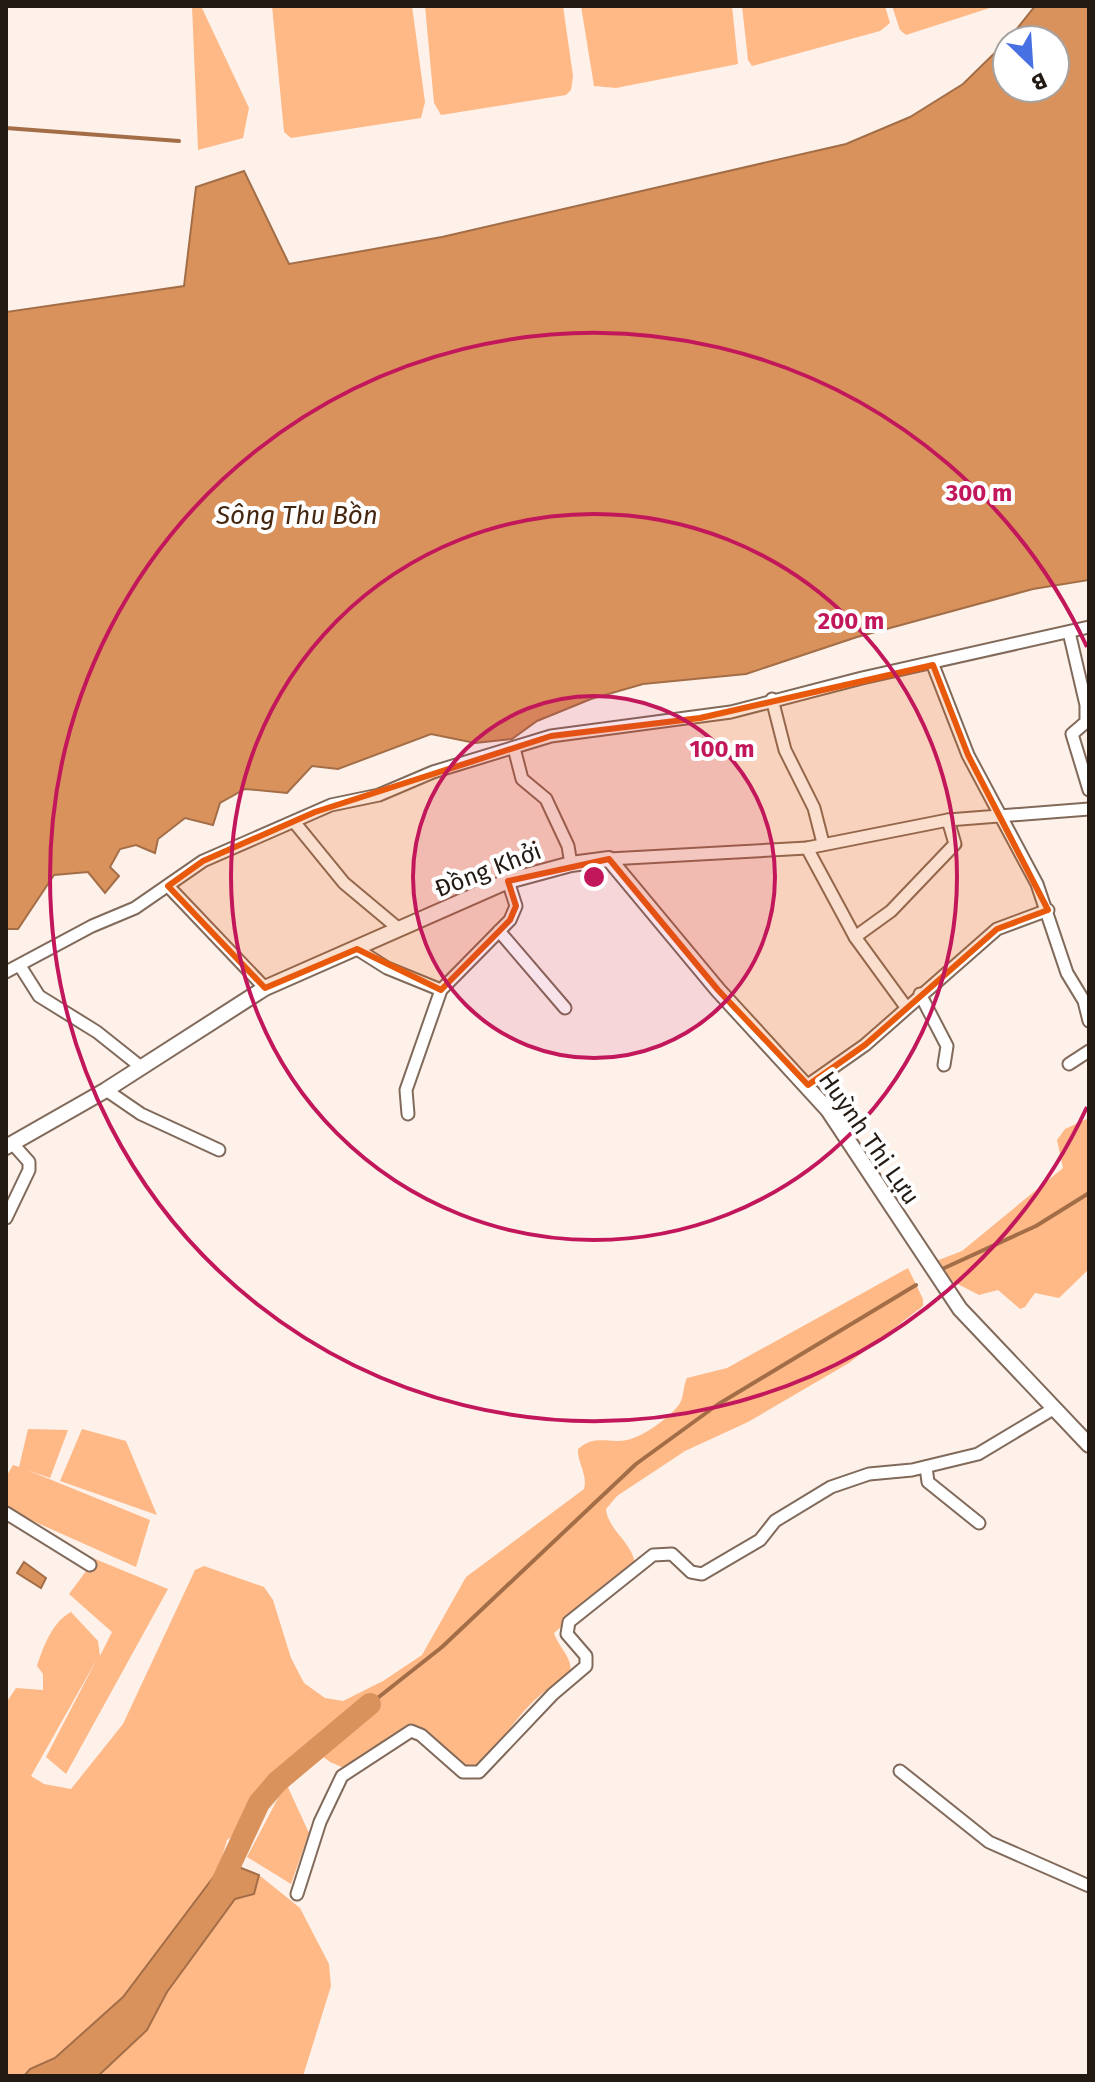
<svg xmlns="http://www.w3.org/2000/svg" width="1095" height="2082" font-family="'Fira Sans',sans-serif">
<style>
.green{fill:#feb987}
.water{fill:#da925d;stroke:#a36e47;stroke-width:2}
.lines{fill:none;stroke-linecap:round;stroke-linejoin:round}
.stream{stroke:#a36e47;stroke-width:4}
.river{stroke:#da925d;stroke-width:22}
.minor-casing{stroke:#826a5a;stroke-width:15}
.tertiary-casing{stroke:#826a5a;stroke-width:18}
.minor{stroke:#fff;stroke-width:11}
.tertiary{stroke:#fff;stroke-width:14}
.marked{fill:#e8590c;fill-opacity:0.2;stroke:#e8590c;stroke-width:6;stroke-linejoin:round}
.ring{fill:none;stroke:#c2185b;stroke-width:4}
.labels{text-anchor:middle;stroke-width:8;stroke-linejoin:round;paint-order:stroke}
.street-label{font-size:24px;fill:#231a13;stroke:#fff}
.water-label{font-size:26px;font-style:italic;fill:#452710;stroke:#fff}
.centre{fill:#c2185b;stroke:#fff;stroke-width:4}
.ring-label{font-size:24px;text-anchor:middle;font-weight:bold;fill:#c2185b;stroke:#fff;stroke-width:8;stroke-linejoin:round;paint-order:stroke}
</style>
<rect width="100%" height="100%" fill="#fdf1ea"/>
<g class="green">
<path d="M 192,6 L 201,6 L 249,108 L 243,138 L 198,150 Z"/>
<path d="M 272,6 L 412,6 L 425,102 L 421,118 L 291,138 L 284,132 Z"/>
<path d="M 425,6 L 563,6 L 573,76 L 571,90 L 566,95 L 441,115 L 434,103 Z"/>
<path d="M 581,6 L 732,6 L 738,64 L 616,88 L 594,86 Z"/>
<path d="M 742,6 L 885,6 L 890,23 L 880,31 L 752,66 L 748,60 Z"/>
<path d="M 892,6 L 996,6 L 906,35 L 900,30 Z"/>
<path d="M 1089,1118 L 1089,1269 L 1059,1298 L 1035,1293 L 1025,1307 L 1020,1309 L 998,1290 L 979,1295 L 948,1279 L 936,1261 L 962,1251 L 1063,1168 L 1057,1140 L 1065,1129 Z"/>
<path d="M 908,1268 L 923,1299 L 923,1306 L 849,1363 L 748,1422 L 685,1451 L 617,1496 L 606,1509 C 608,1530 631,1541 635,1563 L 554,1633 C 560,1651 577,1660 568,1679 C 527,1693 505,1741 474,1772 L 462,1775 L 411,1732 L 349,1770 L 330,1762 L 310,1747 C 281,1770 243,1795 236,1834 L 227,1840 L 218,1871 L 123,1997 L 55,2058 L 30,2069 L 24,2076 L 6,2076 L 6,1703 L 16,1688 L 43,1690 L 43,1674 L 37,1666 C 43,1647 53,1621 71,1612 L 98,1641 L 100,1656 L 112,1632 L 69,1594 L 95,1559 L 168,1589 L 66,1774 L 46,1757 L 97,1659 L 31,1776 L 44,1784 L 71,1789 L 123,1724 L 195,1570 L 204,1566 L 264,1587 L 273,1600 L 291,1658 L 304,1683 L 325,1698 L 343,1701 L 383,1681 L 422,1655 L 466,1577 L 584,1489 C 588,1474 577,1463 578,1449 C 596,1434 607,1444 627,1440 C 643,1437 672,1416 680,1403 C 684,1396 683,1386 687,1378 L 727,1368 Z"/>
<path d="M 28,1429 L 68,1430 L 50,1478 L 27,1470 L 150,1520 L 136,1567 L 6,1509 L 6,1477 L 13,1465 L 19,1467 Z"/>
<path d="M 82,1429 L 126,1441 L 157,1515 L 60,1481 Z"/>
<path d="M 286,1783 L 309,1833 L 291,1884 L 247,1857 Z"/>
<path d="M 259,1875 L 300,1908 L 329,1964 L 331,1986 L 303,2076 L 98,2076 L 147,2030 L 167,1992 L 235,1899 L 254,1894 Z"/>
</g>
<g class="water">
<path d="M 1035,6 L 1089,6 L 1089,580 L 1033,589 L 857,637 L 746,674 L 643,684 L 591,699 L 537,721 L 512,739 L 475,743 L 431,734 L 338,769 L 312,766 L 287,793 L 245,789 L 220,803 L 213,825 L 185,818 L 158,839 L 155,853 L 136,845 L 120,849 L 110,867 L 119,876 L 105,893 L 88,872 L 54,875 L 18,929 L 6,929 L 6,312 L 184,286 L 196,187 L 244,171 L 289,264 L 442,237 L 846,144 L 910,117 L 963,84 L 1007,41 L 1007,88 L 1055,88 L 1055,40 L 1008,40 Z"/>
<path d="M 24,1562 L 46,1578 L 41,1588 L 17,1573 Z"/>
<path d="M 231,1864 L 259,1875 L 254,1894 L 235,1899 L 167,1992 L 147,2030 L 98,2076 L 24,2076 L 30,2069 L 55,2058 L 123,1997 L 218,1871 Z"/>
</g>
<g class="lines">
<g class="stream">
<path d="M 6,128 L 179,141"/>
<path d="M 940,1270 L 1036,1226 L 1089,1193"/>
<path d="M 370,1704 L 442,1647 L 636,1464 L 717,1405 L 916,1285"/>
</g>
<path class="river" d="M 218,1891 L 259,1803 L 277,1782 L 370,1704"/>
<defs>
<g id="minor">
<path d="M 1069,632 L 1086,705 L 1086,722 L 1072,734 L 1089,790"/>
<path d="M 933,665 L 968,755 L 1037,884 L 1067,973 L 1084,1001 L 1089,1021"/>
<path d="M 772,699 L 785,750 L 814,808 L 823,843"/>
<path d="M 514,748 L 522,779 L 546,799 L 568,846 L 571,864"/>
<path d="M 295,823 L 344,883 L 399,929"/>
<path d="M 807,848 L 855,937 L 906,1007"/>
<path d="M 609,859 L 807,848 L 948,820 L 1089,809"/>
<path d="M 168,886 L 265,988"/>
<path d="M 499,931 L 565,1008"/>
<path d="M 855,937 L 891,911 L 955,844 L 948,820"/>
<path d="M 357,949 L 387,968 L 441,990"/>
<path d="M 20,966 L 39,996 L 97,1032 L 141,1067"/>
<path d="M 6,972 L 92,926 L 135,908 L 203,861 L 331,805 L 379,795 L 433,772 L 551,736 L 731,712 L 862,678 L 1089,627"/>
<path d="M 920,994 L 947,1046 L 944,1065"/>
<path d="M 1069,1064 L 1089,1051"/>
<path d="M 808,1085 L 865,1045 L 997,929 L 1048,910"/>
<path d="M 106,1090 L 141,1114 L 219,1150"/>
<path d="M 408,1114 L 406,1090 L 441,990 L 510,920 L 516,906 L 508,881"/>
<path d="M 6,1218 L 29,1170 L 29,1162 L 12,1143"/>
<path d="M 926,1467 L 928,1482 L 979,1523"/>
<path d="M 6,1513 L 90,1565"/>
<path d="M 900,1771 L 989,1842 L 1089,1886"/>
<path d="M 297,1894 L 320,1822 L 342,1776 L 411,1731 L 421,1735 L 463,1772 L 479,1772 L 553,1694 L 586,1666 L 586,1656 L 567,1634 L 569,1622 L 653,1555 L 672,1554 L 691,1572 L 702,1574 L 760,1540 L 775,1521 L 831,1487 L 869,1474 L 912,1470 L 978,1454 L 1053,1409"/>
</g>
<path id="tertiary" d="M 6,1147 L 106,1090 L 265,988 L 508,881 L 571,864 L 609,859 L 718,990 L 828,1110 L 960,1309 L 1089,1445"/>
</defs>
<use href="#minor" class="minor-casing"/>
<use href="#tertiary" class="tertiary-casing"/>
<use href="#minor" class="minor"/>
<use href="#tertiary" class="tertiary"/>
</g>
<path class="marked" d="M 933,665 L 968,755 L 1048,910 L 997,929 L 865,1045 L 808,1085 L 718,990 L 609,859 L 508,881 L 516,906 L 510,920 L 441,990 L 357,949 L 265,988 L 168,886 L 203,861 L 315,812 L 551,736 L 700,718 Z"/>
<circle cx="594" cy="877" r="181" fill="#c2185b" fill-opacity=".12"/>
<g class="ring">
<circle cx="594" cy="877" r="181"/>
<circle cx="594" cy="877" r="363"/>
<path d="M1087 1107A544 544 0 1 1 1087 647"/>
</g>
<g class="labels">
<g class="street-label">
<text transform="translate(488 870) rotate(-21)" y="8">Đồng Khởi</text>
<text transform="translate(869 1138) rotate(55)" y="8">Huỳnh Thị Lựu</text>
</g>
<g class="water-label">
<text x="297" y="524">Sông Thu Bồn</text>
</g>
</g>
<circle cx="594" cy="877" r="12" class="centre"/>
<g class="ring-label">
<text x="979" y="501">300 m</text>
<text x="851" y="629">200 m</text>
<text x="722" y="757">100 m</text>
</g>
<rect width="1095" height="2082" fill="none" stroke="#231a13" stroke-width="16"/>
<g transform="translate(1031 64) rotate(155)"><circle r="38" fill="#ffffff" stroke="#a7a3a1" stroke-width="2"/>
<path d="M0-6L14 30L0 20L-14 30Z" fill="#4770e2"/>
<text y="-12" font-size="22" font-weight="bold" text-anchor="middle" fill="#231a13">B</text>
</g>
</svg>
